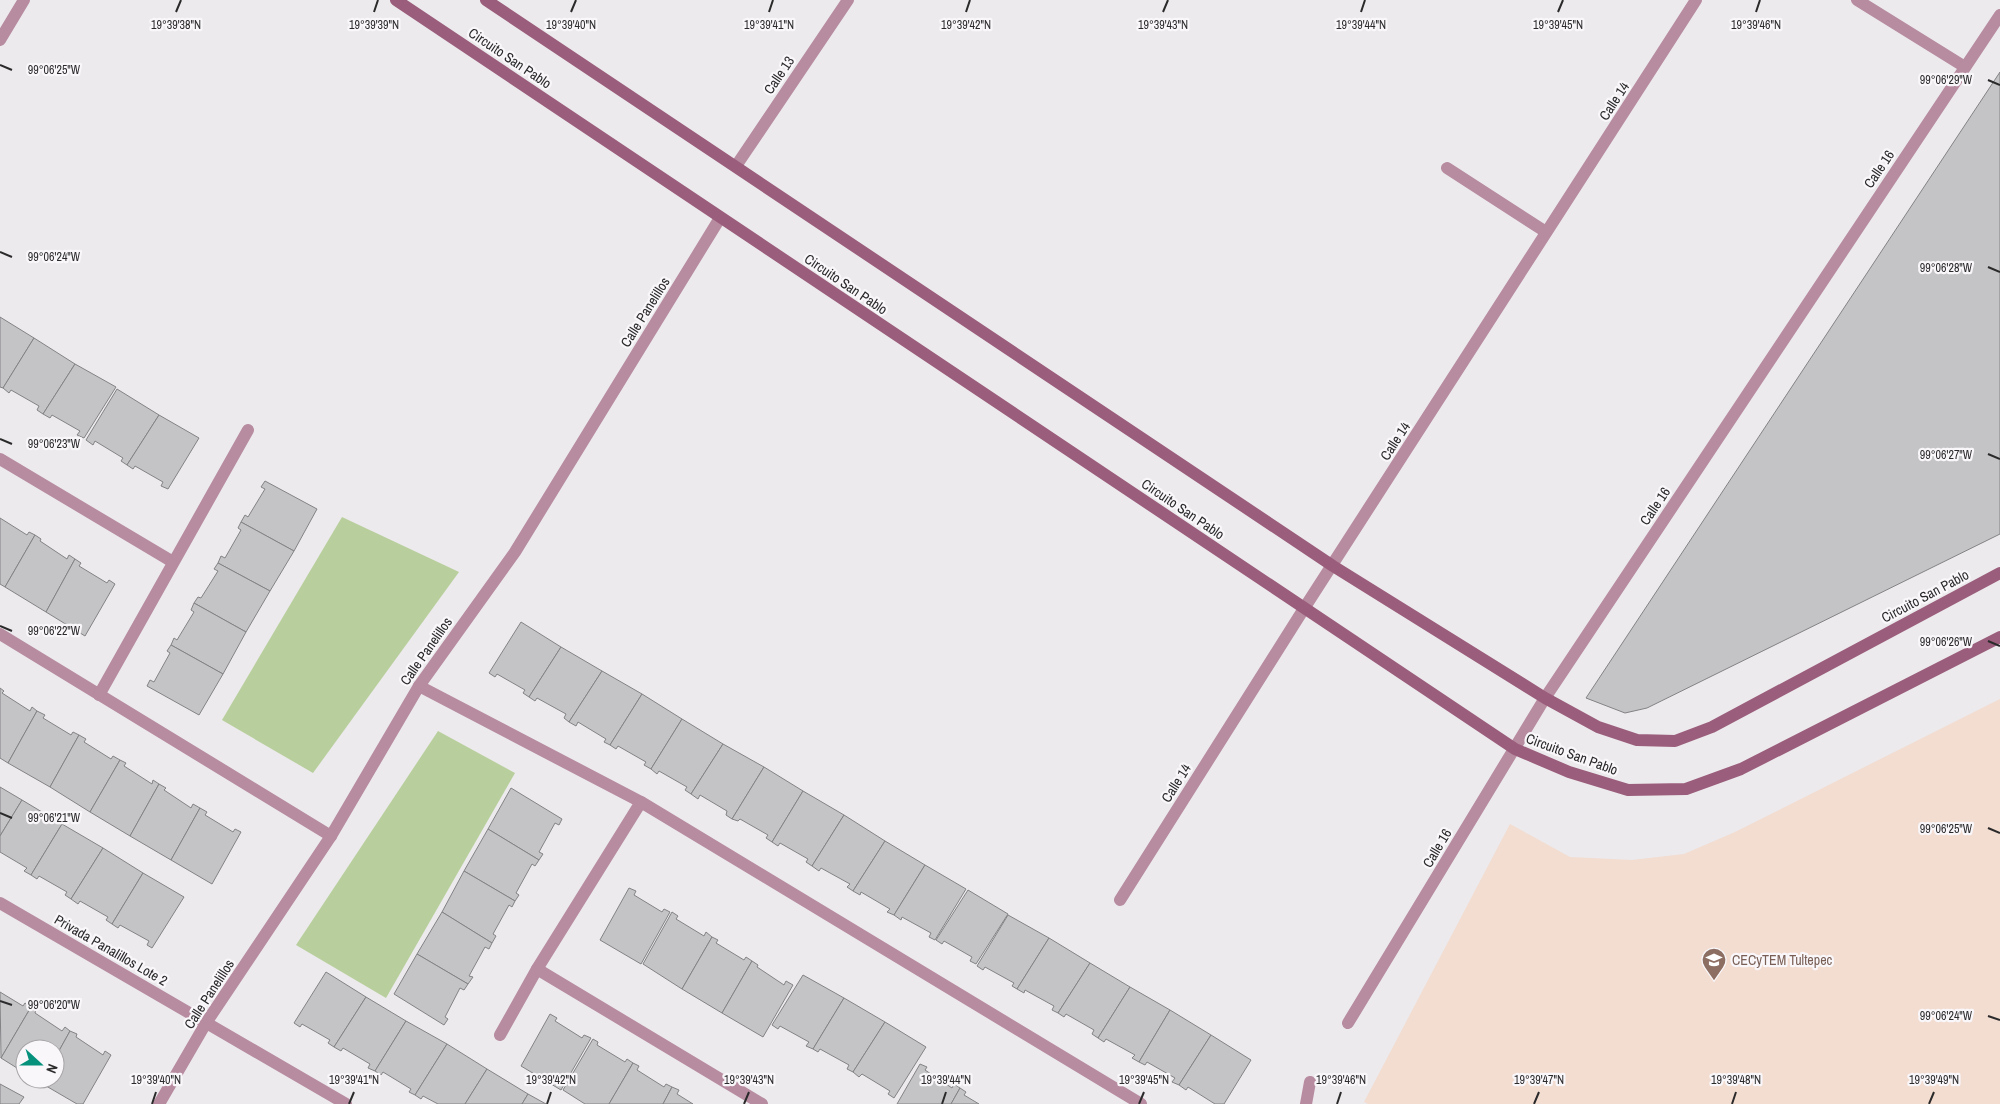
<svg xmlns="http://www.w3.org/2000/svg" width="2000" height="1104" font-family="'Archivo Narrow',sans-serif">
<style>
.education{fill:#f3dcd0}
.green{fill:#b8cf9d}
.building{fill:#c4c3c6;stroke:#838285}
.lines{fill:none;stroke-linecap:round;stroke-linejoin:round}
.minor{stroke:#b78ba0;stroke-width:12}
.secondary{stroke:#9b5d7c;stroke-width:12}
.ticks{fill:none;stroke:#2b2a2b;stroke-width:2}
.labels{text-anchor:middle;stroke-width:4.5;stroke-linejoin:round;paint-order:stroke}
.street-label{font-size:14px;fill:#2b2a2b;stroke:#f9f7fa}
.education-label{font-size:14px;fill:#785e54;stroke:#f9f7fa;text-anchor:start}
.ticks-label{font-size:12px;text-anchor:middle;fill:#2b2a2b;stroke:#f9f7fa;stroke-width:4.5;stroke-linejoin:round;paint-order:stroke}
</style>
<rect width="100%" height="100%" fill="#eceaec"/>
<path class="education" d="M 2000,699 L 2000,1104 L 1368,1104 L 1364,1102 L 1510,824 L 1570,857 L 1632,860 L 1684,854 L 1735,832 Z"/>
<g class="green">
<path d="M 342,517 L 459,572 L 313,773 L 222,720 Z"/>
<path d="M 438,731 L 515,773 L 386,998 L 296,945 Z"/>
</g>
<g class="building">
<path d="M 2000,72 L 2000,534 L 1647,708 L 1625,713 L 1586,698 Z"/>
<path d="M 0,317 L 34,338 L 3,388 L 0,387 Z"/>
<path d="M 34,338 L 75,364 L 43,414 L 37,410 L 39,406 L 11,390 L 9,393 L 3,388 Z"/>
<path d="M 75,364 L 116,387 L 84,438 L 77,435 L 80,431 L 52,415 L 50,418 L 43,414 Z"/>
<path d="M 117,389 L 159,415 L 127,465 L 121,461 L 123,458 L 95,441 L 93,445 L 86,440 Z"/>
<path d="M 159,415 L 199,438 L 168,489 L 161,486 L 163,482 L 135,466 L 133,469 L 127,465 Z"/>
<path d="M 265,481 L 317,509 L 294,551 L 241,522 L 245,515 L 248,517 L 265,489 L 261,487 Z"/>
<path d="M 0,518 L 27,535 L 29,532 L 35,535 L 5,587 L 0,584 Z"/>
<path d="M 241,522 L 294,551 L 270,591 L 218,563 L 221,556 L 225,558 L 241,530 L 238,528 Z"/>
<path d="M 35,535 L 41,539 L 40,541 L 67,559 L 69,555 L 75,559 L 46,612 L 5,587 Z"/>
<path d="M 75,559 L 81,563 L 79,566 L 107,583 L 109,580 L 115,584 L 85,636 L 46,612 Z"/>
<path d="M 218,563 L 270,591 L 246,632 L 194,603 L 198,597 L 201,598 L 218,571 L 214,569 Z"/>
<path d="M 194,603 L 246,632 L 223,674 L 171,645 L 174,638 L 177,640 L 194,612 L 191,610 Z"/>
<path d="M 521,622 L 561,647 L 529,697 L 523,693 L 525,690 L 497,674 L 495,677 L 489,673 Z"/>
<path d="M 171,645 L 223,674 L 199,715 L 147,686 L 150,680 L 154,682 L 170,653 L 167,651 Z"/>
<path d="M 561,647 L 602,671 L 569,722 L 564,718 L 566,714 L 537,698 L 535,701 L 529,697 Z"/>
<path d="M 602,671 L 642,694 L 610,745 L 604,742 L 606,739 L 578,722 L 576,726 L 569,722 Z"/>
<path d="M 0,688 L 4,691 L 2,693 L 30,711 L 32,707 L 37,711 L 8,763 L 0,758 Z"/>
<path d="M 642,694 L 682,719 L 651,769 L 644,765 L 646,762 L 618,746 L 616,749 L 610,745 Z"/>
<path d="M 37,711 L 45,715 L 43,718 L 71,735 L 73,732 L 79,735 L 50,787 L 8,763 Z"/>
<path d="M 682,719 L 723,744 L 691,794 L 685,790 L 687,787 L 659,771 L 657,774 L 651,769 Z"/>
<path d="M 79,735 L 86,739 L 84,742 L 111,759 L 113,756 L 120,760 L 90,812 L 50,787 Z"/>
<path d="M 723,744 L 764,767 L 732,819 L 726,815 L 727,811 L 700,795 L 698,799 L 691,794 Z"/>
<path d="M 120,760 L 126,763 L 124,766 L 152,784 L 153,780 L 159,784 L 130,836 L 90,812 Z"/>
<path d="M 764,767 L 803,791 L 772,842 L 766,838 L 768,835 L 740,819 L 738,821 L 732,819 Z"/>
<path d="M 159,784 L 166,788 L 164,790 L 191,808 L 193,804 L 200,808 L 171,860 L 130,836 Z"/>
<path d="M 0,787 L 22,800 L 0,836 Z"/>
<path d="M 511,788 L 562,819 L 559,825 L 555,823 L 539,852 L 543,854 L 539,860 L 488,829 Z"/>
<path d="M 803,791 L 844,815 L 812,866 L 806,862 L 808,859 L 780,843 L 778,846 L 772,842 Z"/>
<path d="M 22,800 L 62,824 L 31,875 L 24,871 L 27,868 L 0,852 L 0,836 Z"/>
<path d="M 200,808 L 207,812 L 205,815 L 233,832 L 235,829 L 241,832 L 212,884 L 171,860 Z"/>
<path d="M 844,815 L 885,841 L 853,891 L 847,887 L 850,884 L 821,868 L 819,871 L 812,866 Z"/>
<path d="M 62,824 L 103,848 L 71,899 L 65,895 L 67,892 L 39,876 L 37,879 L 31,875 Z"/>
<path d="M 488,829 L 539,860 L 535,866 L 532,864 L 516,893 L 519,895 L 515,901 L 464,871 Z"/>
<path d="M 885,841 L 925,865 L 894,915 L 887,912 L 890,909 L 861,892 L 860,895 L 853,891 Z"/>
<path d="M 103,848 L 143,873 L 112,924 L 106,920 L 108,917 L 80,901 L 78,904 L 71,899 Z"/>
<path d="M 925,865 L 966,889 L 935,940 L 929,937 L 931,933 L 902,917 L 901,920 L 894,915 Z"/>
<path d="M 464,871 L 515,901 L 512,907 L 509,905 L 493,934 L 496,936 L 492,943 L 442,912 Z"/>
<path d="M 143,873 L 184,897 L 152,948 L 147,945 L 149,941 L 120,925 L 118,928 L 112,924 Z"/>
<path d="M 629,888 L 636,891 L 634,895 L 662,912 L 664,909 L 670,912 L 641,964 L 600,940 Z"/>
<path d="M 968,890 L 1008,914 L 976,964 L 970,961 L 972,957 L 944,941 L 942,944 L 936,940 Z"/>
<path d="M 442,912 L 492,943 L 489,949 L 485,947 L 469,976 L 473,977 L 468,984 L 417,954 Z"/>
<path d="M 672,912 L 678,916 L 676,919 L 704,936 L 706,932 L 712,937 L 682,989 L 643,964 Z"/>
<path d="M 1008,915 L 1049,938 L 1017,989 L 1012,986 L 1014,983 L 985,967 L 983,970 L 977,966 Z"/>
<path d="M 712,937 L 718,940 L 716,943 L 744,960 L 746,957 L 752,961 L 722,1013 L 682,989 Z"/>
<path d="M 1049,938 L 1090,963 L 1058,1013 L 1052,1010 L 1054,1006 L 1025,990 L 1024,993 L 1017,989 Z"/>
<path d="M 417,954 L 468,984 L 464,990 L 460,988 L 445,1017 L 448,1019 L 444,1025 L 394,994 Z"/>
<path d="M 752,961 L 758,965 L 757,967 L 784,985 L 786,981 L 793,985 L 763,1037 L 722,1013 Z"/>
<path d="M 1090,963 L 1130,987 L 1098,1038 L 1092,1034 L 1094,1030 L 1066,1014 L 1064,1017 L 1058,1013 Z"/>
<path d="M 326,972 L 366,997 L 334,1047 L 328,1043 L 330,1040 L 302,1024 L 300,1027 L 294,1023 Z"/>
<path d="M 803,975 L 844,998 L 813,1049 L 806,1046 L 809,1042 L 780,1026 L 778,1029 L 772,1025 Z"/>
<path d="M 1130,987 L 1170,1010 L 1139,1062 L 1132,1058 L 1135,1055 L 1106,1039 L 1104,1042 L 1098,1038 Z"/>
<path d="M 0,992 L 23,1006 L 25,1003 L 31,1007 L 1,1058 Z"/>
<path d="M 366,997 L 406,1021 L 375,1071 L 368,1068 L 370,1064 L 343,1048 L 341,1051 L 334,1047 Z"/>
<path d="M 844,998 L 885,1022 L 853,1072 L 847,1069 L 849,1065 L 820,1049 L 818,1052 L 813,1049 Z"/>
<path d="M 31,1007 L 36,1010 L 35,1013 L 62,1031 L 65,1027 L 70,1031 L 55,1058 L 55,1049 L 25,1049 L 25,1073 L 1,1058 Z"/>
<path d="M 1170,1010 L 1211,1035 L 1179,1085 L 1172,1082 L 1175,1078 L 1147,1062 L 1145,1065 L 1139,1062 Z"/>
<path d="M 550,1014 L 557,1018 L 555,1021 L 582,1038 L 584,1035 L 591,1038 L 561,1090 L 521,1066 Z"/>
<path d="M 406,1021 L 447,1044 L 415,1095 L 409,1092 L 411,1089 L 383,1072 L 381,1075 L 375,1071 Z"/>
<path d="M 885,1022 L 926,1047 L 894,1098 L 888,1094 L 890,1091 L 862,1074 L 859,1077 L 853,1072 Z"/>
<path d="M 70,1031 L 77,1034 L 76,1037 L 103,1055 L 105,1051 L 111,1055 L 83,1104 L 77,1104 L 41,1083 L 43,1079 L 55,1079 L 55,1058 Z"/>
<path d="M 1211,1035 L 1251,1060 L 1224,1104 L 1215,1104 L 1188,1087 L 1186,1090 L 1179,1085 Z"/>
<path d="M 593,1039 L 598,1042 L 597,1045 L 625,1062 L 627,1059 L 633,1063 L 609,1104 L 585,1104 L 563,1090 Z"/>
<path d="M 447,1044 L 487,1069 L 465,1104 L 438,1104 L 423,1096 L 421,1099 L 415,1095 Z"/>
<path d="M 633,1063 L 639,1066 L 637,1070 L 664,1087 L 666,1084 L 672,1087 L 663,1104 L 609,1104 Z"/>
<path d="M 920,1064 L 927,1067 L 925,1070 L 952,1088 L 954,1084 L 960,1088 L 951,1104 L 897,1104 Z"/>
<path d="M 487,1069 L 528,1094 L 522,1104 L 465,1104 Z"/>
<path d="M 0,1084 L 24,1097 L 19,1104 L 0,1104 Z"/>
<path d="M 672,1087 L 679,1090 L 677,1094 L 693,1104 L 663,1104 Z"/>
<path d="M 960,1088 L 966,1092 L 964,1095 L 979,1104 L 951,1104 Z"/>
<path d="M 528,1094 L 546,1104 L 522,1104 Z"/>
</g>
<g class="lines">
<g class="minor">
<path d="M 1857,0 L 1965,67"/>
<path d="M 0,40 L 24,0"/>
<path d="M 736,166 L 848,0"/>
<path d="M 1447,168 L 1546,232"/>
<path d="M 0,459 L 173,562"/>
<path d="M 0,634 L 331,836"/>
<path d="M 419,686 L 641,802 L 1141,1104"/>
<path d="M 99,695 L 248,430"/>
<path d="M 1120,900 L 1305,607 L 1696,0"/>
<path d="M 0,903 L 346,1104"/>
<path d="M 537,969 L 762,1104"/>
<path d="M 1348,1023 L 1545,698 L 2000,15"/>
<path d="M 500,1035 L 537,969 L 641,802"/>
<path d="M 159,1104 L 206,1023 L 331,836 L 419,686 L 515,552 L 720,218"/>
<path d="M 1306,1104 L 1310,1082"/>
</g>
<g class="secondary">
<path d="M 396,0 L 1515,749 L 1569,772 L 1628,790 L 1686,789 L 1741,769 L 2000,637"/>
<path d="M 486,0 L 1333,566 L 1545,698 L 1598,727 L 1637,740 L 1675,741 L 1712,727 L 2000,573"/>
</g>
</g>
<path class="ticks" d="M 176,12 L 181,0M 374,12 L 378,0M 571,12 L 576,0M 769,12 L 773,0M 966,12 L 970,0M 1163,12 L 1168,0M 1361,12 L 1365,0M 1558,12 L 1563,0M 1756,12 L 1760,0M 0,65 L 12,70M 1988,80 L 2000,85M 0,252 L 12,257M 1988,267 L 2000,272M 0,439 L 12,444M 1988,454 L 2000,459M 0,626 L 12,631M 1988,641 L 2000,646M 0,813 L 12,818M 1988,828 L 2000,833M 0,1001 L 12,1005M 1988,1016 L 2000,1020M 152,1104 L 156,1092M 349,1104 L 354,1092M 547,1104 L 551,1092M 744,1104 L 749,1092M 942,1104 L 946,1092M 1139,1104 L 1144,1092M 1337,1104 L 1341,1092M 1534,1104 L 1539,1092M 1732,1104 L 1736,1092M 1929,1104 L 1934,1092"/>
<defs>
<symbol id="school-pin" viewBox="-11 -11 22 30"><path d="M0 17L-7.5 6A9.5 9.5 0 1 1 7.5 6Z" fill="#8d6e63" stroke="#f9f7fa"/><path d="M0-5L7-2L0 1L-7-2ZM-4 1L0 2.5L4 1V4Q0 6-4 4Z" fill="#fff"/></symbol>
</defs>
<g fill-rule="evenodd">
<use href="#school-pin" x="1700" y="946" width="28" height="38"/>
</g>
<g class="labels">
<g class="street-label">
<text transform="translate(510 58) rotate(34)" y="5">Circuito San Pablo</text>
<text transform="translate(779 75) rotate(-56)" y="5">Calle 13</text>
<text transform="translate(1614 101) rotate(-57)" y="5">Calle 14</text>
<text transform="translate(1879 169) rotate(-56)" y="5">Calle 16</text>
<text transform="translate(846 284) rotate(34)" y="5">Circuito San Pablo</text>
<text transform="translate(645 312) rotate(-58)" y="5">Calle Panelillos</text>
<text transform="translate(1395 441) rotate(-57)" y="5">Calle 14</text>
<text transform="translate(1655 506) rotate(-56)" y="5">Calle 16</text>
<text transform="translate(1183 509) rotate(34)" y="5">Circuito San Pablo</text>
<text transform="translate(1925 596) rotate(-28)" y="5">Circuito San Pablo</text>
<text transform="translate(426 651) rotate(-55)" y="5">Calle Panelillos</text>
<text transform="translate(1572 754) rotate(20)" y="5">Circuito San Pablo</text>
<text transform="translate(1176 783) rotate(-58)" y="5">Calle 14</text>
<text transform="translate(1437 848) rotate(-59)" y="5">Calle 16</text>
<text transform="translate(111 950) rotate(30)" y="5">Privada Panalillos Lote 2</text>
<text transform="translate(209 994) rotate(-57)" y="5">Calle Panelillos</text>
</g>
<g class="education-label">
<text x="1732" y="965">CECyTEM Tultepec</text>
</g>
</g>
<g class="ticks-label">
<text x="571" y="29">19°39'40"N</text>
<text x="769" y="29">19°39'41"N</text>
<text x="966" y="29">19°39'42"N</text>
<text x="1163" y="29">19°39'43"N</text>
<text x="1558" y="29">19°39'45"N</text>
<text x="1756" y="29">19°39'46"N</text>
<text x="176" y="29">19°39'38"N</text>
<text x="374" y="29">19°39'39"N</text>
<text x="1361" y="29">19°39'44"N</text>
<text x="54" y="74">99°06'25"W</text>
<text x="1946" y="84">99°06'29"W</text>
<text x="54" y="261">99°06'24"W</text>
<text x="1946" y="272">99°06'28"W</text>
<text x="54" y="448">99°06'23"W</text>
<text x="1946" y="459">99°06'27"W</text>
<text x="54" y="635">99°06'22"W</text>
<text x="1946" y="646">99°06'26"W</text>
<text x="54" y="822">99°06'21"W</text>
<text x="1946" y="833">99°06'25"W</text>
<text x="54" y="1009">99°06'20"W</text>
<text x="1946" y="1020">99°06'24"W</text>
<text x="156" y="1084">19°39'40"N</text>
<text x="354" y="1084">19°39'41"N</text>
<text x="551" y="1084">19°39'42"N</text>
<text x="749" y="1084">19°39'43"N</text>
<text x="946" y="1084">19°39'44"N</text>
<text x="1144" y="1084">19°39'45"N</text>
<text x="1341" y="1084">19°39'46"N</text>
<text x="1539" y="1084">19°39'47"N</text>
<text x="1736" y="1084">19°39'48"N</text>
<text x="1934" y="1084">19°39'49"N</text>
</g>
<g transform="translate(40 1064) rotate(111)"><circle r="24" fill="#f9f7fa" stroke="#a7a5a7"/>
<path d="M0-4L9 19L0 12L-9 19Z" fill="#05917c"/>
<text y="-8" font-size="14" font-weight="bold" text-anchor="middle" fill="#2b2a2b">N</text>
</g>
</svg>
